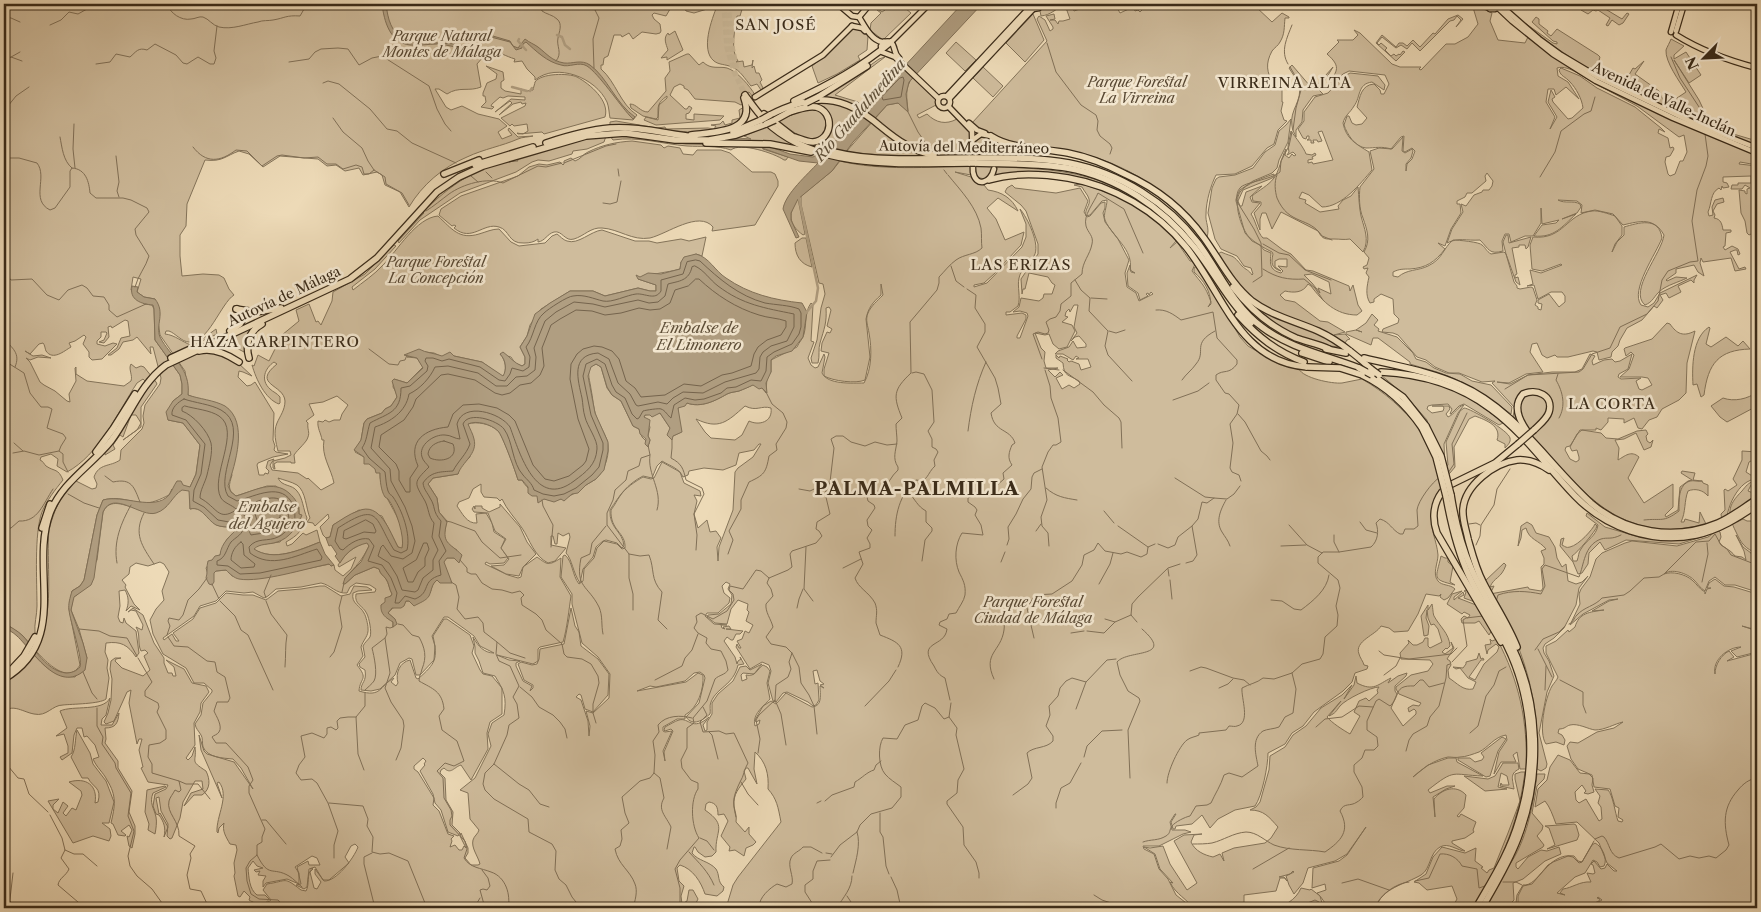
<svg xmlns="http://www.w3.org/2000/svg" width="1761" height="912" font-family="'Libre Caslon Text',serif">
<style>
.green{fill:#cfbc9c;stroke:#84745a;fill-rule:evenodd}
.water{fill:#b09e81;stroke:#817057}
.lines{fill:none;stroke-linecap:round;stroke-linejoin:round}
.shore{stroke:#75644d;stroke-width:1}
.stream{stroke:#817057;stroke-width:1}
.canal{stroke:#b09e81;stroke-width:2.5}
.highway-tunnel{stroke:#c9b797;stroke-width:5.5;stroke-dasharray:5.5 3;stroke-linecap:butt}
.major-casing{stroke:#3a2b19;stroke-width:7}
.highway-casing{stroke:#3a2b19;stroke-width:8}
.major{stroke:#eddab7;stroke-width:4.5}
.highway{stroke:#eddab7;stroke-width:5.5}
.highway-bridge-casing{stroke:#3a2b19;stroke-width:8;stroke-linecap:butt}
.highway-bridge{stroke:#eddab7;stroke-width:5.5}
.labels{text-anchor:middle;stroke-width:5;stroke-linejoin:round;paint-order:stroke}
.park-label{font-size:14px;font-style:italic;fill:#584833;stroke:#f3e7d0}
.street-label{font-size:14px;fill:#3a2b19;stroke:#f3e7d0}
.neighbourhood-label{font-size:15px;letter-spacing:1px;fill:#3a2b19;stroke:#f3e7d0}
.water-label{font-size:15px;font-style:italic;fill:#5d4e38;stroke:#f3e7d0}
.district-label{font-size:19px;font-weight:bold;letter-spacing:1px;fill:#3a2b19;stroke:#f3e7d0}
</style>
<rect width="100%" height="100%" fill="#eddab7"/>
<filter id="stains"><feTurbulence type="fractalNoise" baseFrequency=".004" numOctaves="4"/><feColorMatrix values="0 0 0 0 .2 0 0 0 0 .09 0 0 0 0 .02 0 0 0 .5 -.17"/></filter>
<radialGradient id="worn" r=".72"><stop offset=".6" stop-color="#630" stop-opacity="0"/><stop offset="1" stop-color="#630" stop-opacity=".3"/></radialGradient>
<g class="green">
<path d="M 4,4 L 673,4 L 666,16 L 654,13 L 652,15 L 654,19 L 660,24 L 661,31 L 660,33 L 656,34 L 642,32 L 633,39 L 629,33 L 622,37 L 621,35 L 614,35 L 608,56 L 604,58 L 603,65 L 601,65 L 601,69 C 616,82 620,104 637,115 L 633,120 L 610,118 C 609,113 609,107 607,102 C 596,78 557,62 535,80 L 535,77 L 527,69 L 522,61 L 514,62 L 515,59 C 505,56 500,52 489,50 L 477,64 L 481,87 C 469,92 459,86 447,94 L 439,89 L 435,89 L 446,107 L 451,110 L 462,106 L 478,114 L 499,119 L 507,126 L 498,132 L 502,139 L 512,135 L 508,130 L 509,128 L 518,137 L 533,136 C 529,137 522,137 518,139 C 502,146 484,149 467,157 C 443,167 422,185 409,207 L 400,192 L 385,185 L 382,175 L 377,172 L 363,175 L 359,168 L 345,171 L 336,165 L 327,166 L 318,159 L 280,156 L 263,167 L 249,154 L 239,151 C 225,156 223,162 205,160 L 187,204 L 186,226 L 180,235 L 180,256 L 182,276 L 203,274 L 219,275 L 224,278 L 229,289 L 234,295 C 221,303 208,344 189,342 C 182,342 175,333 169,331 L 166,331 L 165,334 C 175,335 182,342 191,345 L 201,340 L 216,329 L 217,334 L 179,352 L 194,354 L 204,352 L 216,352 L 237,362 L 252,376 L 243,372 L 239,371 L 238,377 L 247,386 L 251,385 L 255,382 L 274,413 L 273,440 L 275,446 L 274,450 L 276,452 L 288,454 L 273,457 L 258,463 L 257,465 L 259,475 L 264,475 L 265,473 L 268,474 L 269,471 L 266,468 L 268,461 L 274,459 L 270,465 L 272,470 L 298,473 L 307,479 L 308,478 L 321,490 L 334,483 C 331,468 321,456 324,440 L 322,440 C 321,433 317,428 318,421 L 323,422 L 325,420 L 329,422 L 334,420 L 340,420 L 342,414 L 348,405 L 337,396 L 323,402 L 309,404 L 314,415 L 306,421 L 308,423 C 307,429 310,432 308,437 C 307,442 298,449 294,455 L 295,463 L 291,463 L 291,462 L 277,462 L 274,464 L 275,469 L 273,468 L 273,461 L 285,458 L 291,455 L 290,451 L 278,451 C 276,443 273,432 277,423 C 280,416 285,410 285,401 C 284,384 251,385 277,364 L 274,362 C 265,368 260,380 270,389 C 273,392 277,393 280,397 L 280,403 L 279,404 C 265,399 256,379 252,365 L 254,366 L 258,355 L 269,361 L 282,335 L 299,321 L 296,310 L 309,304 L 316,322 L 318,321 L 321,325 L 332,301 L 333,292 L 365,274 L 394,245 L 396,246 L 375,269 L 352,287 L 353,290 C 363,282 374,275 383,265 C 398,250 416,218 438,216 C 452,229 459,240 479,234 C 486,232 492,229 499,229 L 511,242 L 519,246 L 545,243 L 552,236 L 557,234 C 560,236 563,240 567,241 C 578,245 591,231 602,230 L 635,241 L 649,241 L 657,243 L 681,239 L 689,241 L 706,237 L 702,256 L 696,254 L 681,262 L 680,269 C 666,273 652,273 638,279 L 656,285 L 656,291 L 650,291 L 638,288 L 605,296 L 593,291 L 570,291 L 541,309 L 530,325 L 527,336 L 520,347 L 525,357 L 525,364 L 522,366 L 515,363 L 511,357 L 500,354 C 506,360 507,370 503,377 L 482,362 L 454,356 L 442,357 L 434,353 L 425,352 L 407,357 L 417,358 L 423,367 L 407,383 L 394,379 L 393,387 L 396,392 L 397,397 L 391,406 L 385,409 L 382,413 L 367,419 L 364,423 L 361,440 L 355,452 L 364,457 L 380,473 C 379,499 410,521 402,549 L 398,547 L 382,516 L 359,510 L 333,525 L 330,537 L 326,538 L 323,535 L 320,527 L 329,518 L 328,514 L 315,526 L 313,523 L 307,522 L 310,518 C 306,509 306,491 297,485 C 292,482 284,480 278,478 C 282,487 292,484 297,491 C 303,498 303,509 307,518 C 303,530 297,536 286,542 L 287,546 L 292,544 L 303,533 L 306,535 L 317,530 L 320,542 C 299,550 274,562 253,549 L 257,545 L 280,542 L 299,514 L 299,507 L 276,486 L 267,486 L 236,496 C 227,490 229,485 232,475 L 198,399 L 188,395 L 185,371 L 160,335 L 155,299 L 144,297 L 137,292 L 141,279 L 133,277 L 131,290 L 144,304 L 152,305 L 154,309 L 155,340 L 180,375 L 182,384 L 182,394 L 173,401 L 168,420 L 183,423 L 200,445 L 196,474 L 190,487 L 190,509 C 202,506 206,518 215,524 C 220,527 226,527 232,527 L 236,523 L 238,523 L 239,527 L 227,539 L 220,555 L 212,560 L 206,568 L 208,574 L 216,571 L 227,570 L 232,576 L 261,578 L 330,564 L 331,566 L 334,565 L 335,570 L 343,576 L 351,569 L 356,557 L 339,567 L 338,565 C 346,553 353,547 367,542 L 369,546 C 361,562 357,565 345,578 L 345,584 L 355,575 L 374,567 L 379,569 C 380,574 383,575 386,579 C 389,583 389,589 392,594 L 384,604 L 381,605 L 393,622 L 393,627 L 395,619 L 388,613 C 393,607 402,601 409,601 L 430,593 L 433,584 L 437,580 L 451,582 L 443,562 L 447,558 L 454,558 L 457,550 C 442,542 443,537 447,521 L 439,512 L 437,498 L 428,484 L 433,478 L 458,474 L 460,467 L 470,457 L 469,428 L 468,424 C 477,421 491,424 498,431 C 502,434 516,472 518,480 L 522,480 C 526,488 539,499 549,500 C 565,501 574,494 586,485 C 589,483 593,481 596,479 C 605,471 611,452 607,440 C 604,432 599,424 596,416 C 593,407 593,398 591,389 C 590,381 587,374 590,367 L 596,364 L 601,367 L 607,388 L 612,395 L 621,401 L 633,426 L 639,429 L 642,437 L 649,444 L 650,440 L 648,436 L 650,427 L 644,417 L 645,415 L 660,413 L 670,428 L 673,436 L 681,432 L 678,415 L 678,408 L 687,403 C 701,408 715,401 727,394 C 731,392 735,392 739,391 C 744,389 749,387 754,384 L 762,388 L 766,393 L 767,377 L 771,372 L 771,360 L 797,347 C 799,342 803,339 804,334 C 807,323 804,313 811,303 L 813,305 L 811,341 L 814,342 L 808,358 L 811,365 L 815,368 L 818,367 L 824,354 L 825,357 L 822,373 C 828,385 852,383 864,383 C 872,369 872,349 869,333 C 868,326 865,320 868,313 C 871,306 877,301 883,295 L 881,284 L 881,295 C 873,302 868,308 866,319 L 870,357 L 865,380 C 856,384 833,381 824,376 L 824,369 L 829,353 L 821,351 L 822,343 L 827,332 L 830,333 L 832,329 L 827,326 L 831,310 L 829,307 L 826,308 C 827,323 824,329 820,343 C 818,349 820,356 818,363 L 812,363 L 811,358 L 817,340 L 821,308 L 825,294 L 823,284 L 819,283 L 801,204 L 801,196 L 832,171 L 840,161 C 880,171 929,167 971,166 L 971,175 L 955,172 L 971,177 L 975,182 L 984,185 L 988,190 C 1002,192 1012,198 1018,211 L 998,198 L 987,208 L 996,219 L 1005,240 L 1024,232 L 1021,245 L 995,273 L 984,283 L 974,285 L 974,287 L 987,283 L 1022,247 L 1026,237 L 1026,224 L 1020,209 C 1027,217 1041,245 1034,256 C 1029,263 1021,269 1019,278 C 1017,287 1021,297 1018,306 L 1010,312 L 1006,312 L 1006,315 L 1022,313 L 1026,315 L 1026,319 L 1017,336 L 1017,338 L 1020,338 L 1028,316 L 1027,313 L 1020,311 L 1013,312 L 1019,307 L 1021,298 L 1039,301 L 1043,298 L 1044,294 L 1052,294 L 1055,285 L 1052,283 L 1048,277 L 1029,273 L 1025,289 L 1023,289 L 1022,294 L 1022,293 L 1021,279 L 1038,254 L 1038,244 L 1026,211 L 1021,205 L 1005,192 L 1007,188 L 1012,185 L 1015,188 L 1056,193 L 1080,188 L 1088,201 L 1084,212 L 1087,217 L 1090,216 L 1101,203 L 1105,202 L 1105,208 L 1103,213 L 1105,222 L 1118,239 L 1129,260 L 1125,273 L 1127,287 L 1136,293 L 1139,301 L 1153,294 L 1151,292 L 1149,295 L 1148,293 L 1146,294 L 1148,296 L 1140,300 L 1138,293 L 1128,286 L 1127,273 L 1130,265 L 1131,272 L 1135,273 L 1130,270 C 1134,249 1112,237 1105,220 C 1103,214 1107,207 1107,200 L 1102,201 L 1090,215 L 1086,216 C 1084,209 1091,205 1089,199 C 1088,195 1084,191 1082,187 L 1074,185 L 1081,184 C 1117,194 1153,211 1176,241 L 1170,248 L 1177,242 L 1190,261 L 1193,261 L 1195,264 L 1192,271 C 1202,284 1205,285 1211,302 L 1208,307 L 1211,304 C 1210,290 1204,281 1194,272 L 1194,268 L 1197,266 L 1226,313 L 1240,337 L 1248,346 L 1277,363 L 1299,369 C 1303,378 1332,384 1342,383 C 1349,382 1355,380 1362,379 C 1386,393 1402,408 1420,429 L 1428,424 L 1427,420 L 1407,397 L 1381,375 C 1390,376 1400,376 1408,377 C 1443,379 1477,401 1503,423 L 1499,425 L 1464,404 L 1459,406 L 1451,414 L 1450,414 L 1452,409 L 1448,404 L 1432,405 L 1428,406 L 1427,409 L 1432,413 L 1443,411 L 1444,408 L 1443,406 L 1432,406 L 1449,406 L 1450,409 L 1446,414 L 1448,417 C 1455,414 1458,406 1464,405 L 1458,413 L 1444,444 L 1445,467 L 1448,465 L 1446,442 L 1460,411 L 1464,408 C 1470,408 1509,431 1510,438 C 1511,442 1508,445 1505,448 L 1505,444 L 1497,440 C 1502,426 1486,420 1475,416 L 1469,419 L 1454,447 L 1455,467 L 1450,473 L 1440,480 C 1443,496 1434,499 1432,513 C 1429,527 1437,541 1438,555 C 1438,563 1432,574 1438,581 C 1442,586 1450,584 1455,589 L 1448,598 L 1444,600 L 1440,597 L 1441,594 L 1439,596 L 1426,594 L 1418,614 L 1408,631 L 1394,632 L 1389,628 L 1381,626 C 1376,635 1354,641 1359,654 C 1360,658 1363,661 1364,665 L 1368,666 L 1367,669 L 1355,673 L 1352,682 L 1343,691 L 1314,712 L 1303,726 L 1292,733 L 1285,744 L 1268,753 C 1268,766 1262,796 1255,806 L 1235,810 L 1218,819 L 1210,828 L 1202,815 L 1192,824 L 1176,826 L 1175,829 L 1173,829 L 1171,822 L 1176,814 L 1175,814 L 1170,822 L 1172,830 L 1185,830 L 1191,832 L 1183,834 L 1159,846 L 1143,846 L 1144,849 L 1154,854 L 1159,869 L 1168,879 L 1176,895 L 1190,906 L 1178,903 L 1173,906 L 1173,908 L 726,908 L 733,885 L 738,877 L 781,822 C 778,807 777,799 768,789 C 769,774 766,762 755,752 L 754,769 L 757,784 L 748,768 L 746,768 L 744,771 L 746,779 C 739,788 733,794 734,806 C 735,812 737,816 736,822 L 745,832 L 749,827 L 749,834 L 756,842 L 753,845 L 746,848 L 744,856 L 735,850 L 729,851 L 730,847 L 721,836 L 728,821 L 724,814 L 718,815 C 718,807 716,803 709,802 L 706,804 L 705,810 C 728,826 715,830 716,852 L 712,856 L 705,857 L 698,852 L 695,847 L 694,847 L 692,853 C 698,861 709,861 716,869 C 720,875 717,882 724,887 L 723,891 L 717,896 L 705,894 C 701,882 693,869 680,865 L 677,868 L 679,881 L 684,886 L 681,896 L 682,904 L 687,901 L 689,890 L 693,890 L 698,899 L 695,905 L 698,908 L 277,908 L 262,906 L 271,900 L 263,890 L 267,884 C 288,881 283,876 301,890 L 306,891 C 310,884 306,875 312,868 L 313,869 L 310,872 L 314,888 L 317,889 L 321,882 L 315,874 L 315,869 L 324,881 C 336,882 354,858 358,847 L 355,844 L 351,846 L 345,857 L 349,863 L 329,880 L 323,880 L 315,867 L 309,869 L 307,887 L 304,889 L 296,885 L 301,884 L 297,867 L 308,861 L 309,865 L 320,865 L 317,858 L 312,856 L 295,867 L 299,873 L 299,884 L 287,879 L 266,883 L 263,887 L 263,881 L 266,876 L 258,875 L 260,871 L 256,872 L 254,870 L 263,868 L 257,866 L 253,861 L 248,868 C 249,877 249,889 257,895 L 265,895 L 269,899 C 264,908 256,904 249,900 L 250,897 L 244,891 L 240,897 L 238,896 L 234,876 L 235,873 L 234,863 L 237,850 L 236,845 L 230,844 C 226,837 222,831 224,823 L 219,828 L 218,833 L 217,832 C 216,816 230,796 219,782 L 217,783 L 222,798 L 201,750 L 199,735 L 204,751 L 207,754 L 234,762 L 253,789 L 241,768 L 233,759 C 223,758 208,758 203,747 C 202,743 203,738 201,735 C 198,730 196,729 195,724 L 201,715 L 203,703 L 212,692 L 212,690 L 204,683 L 194,683 L 186,668 L 163,654 L 153,634 L 150,620 L 156,609 L 164,600 L 162,591 L 169,572 L 164,564 L 160,562 L 148,566 L 136,563 L 130,567 L 129,574 L 122,580 L 126,585 L 125,587 L 134,604 L 140,610 L 131,606 L 126,611 C 129,604 129,597 125,590 L 119,591 L 120,606 L 118,617 L 120,622 L 123,623 L 124,618 L 126,623 L 136,631 L 139,653 L 136,657 C 128,645 121,641 106,643 L 105,652 L 108,660 L 107,668 L 109,678 L 106,699 C 100,704 72,704 63,705 C 52,705 47,717 34,714 C 23,712 14,704 4,711 L 4,681 L 33,654 C 47,668 54,677 75,677 L 87,658 L 79,629 L 71,610 L 73,597 L 77,595 L 97,560 L 103,512 C 110,497 125,506 136,508 C 145,510 157,508 166,507 L 172,489 L 169,495 C 161,499 151,504 142,503 C 128,501 118,496 103,500 L 97,515 L 84,580 L 80,586 L 72,591 L 69,609 L 80,665 C 65,691 33,647 23,636 C 17,631 10,627 4,623 ZM 1074,305 L 1078,305 L 1074,327 L 1077,333 L 1071,341 L 1075,337 L 1079,336 L 1086,344 L 1086,347 L 1077,348 L 1073,341 L 1069,347 L 1058,351 L 1055,354 L 1063,354 L 1073,360 L 1076,356 L 1079,358 L 1076,359 L 1088,359 L 1091,367 L 1081,370 L 1079,364 L 1071,361 L 1069,362 L 1067,360 L 1068,359 L 1060,356 L 1059,358 L 1056,355 L 1056,358 L 1063,363 C 1064,377 1068,374 1079,381 L 1080,384 L 1074,388 L 1069,385 L 1062,389 L 1056,378 L 1063,375 L 1060,372 L 1055,377 L 1048,370 L 1058,368 L 1046,368 L 1044,361 L 1045,352 L 1041,348 L 1035,333 L 1045,335 L 1049,334 L 1053,344 L 1059,349 L 1067,347 L 1075,331 L 1072,325 L 1062,322 L 1068,317 L 1065,316 L 1066,312 L 1069,309 L 1070,312 ZM 125,320 L 128,321 L 130,336 L 121,338 L 117,348 L 108,355 L 111,355 L 119,349 L 123,342 L 133,340 L 137,337 L 151,354 L 150,347 L 153,347 L 161,378 L 160,384 L 145,405 L 143,416 L 144,423 L 142,429 L 121,450 L 120,460 C 110,467 99,463 94,477 L 97,484 L 96,488 L 92,489 L 76,481 C 61,494 54,510 49,530 C 46,560 54,609 41,635 L 35,633 C 34,624 37,615 37,606 C 37,582 34,533 42,512 C 47,500 55,490 63,480 C 58,468 55,472 46,466 C 44,464 43,461 40,460 L 41,457 L 51,454 L 58,459 L 57,466 L 67,472 C 99,455 118,412 137,383 L 143,379 L 148,384 C 134,407 123,431 105,451 L 105,455 L 115,449 L 113,445 L 120,435 L 123,437 L 131,415 L 136,415 L 141,423 L 137,430 L 123,440 L 141,427 L 141,407 L 157,384 L 156,382 L 144,367 L 141,366 L 136,368 L 131,364 C 128,369 133,375 131,381 L 124,386 L 87,381 L 76,374 L 76,367 L 75,368 L 76,381 L 69,394 L 70,402 L 67,401 L 55,391 L 44,385 L 40,382 L 30,362 L 26,358 L 30,360 L 38,357 L 51,358 L 42,355 L 33,356 L 25,351 L 30,354 L 39,344 L 43,343 C 45,345 45,349 46,351 C 53,361 64,351 71,347 L 69,343 L 75,341 L 84,335 L 86,337 L 83,344 L 89,352 L 89,357 L 92,360 L 102,359 L 117,344 L 113,343 L 105,346 L 97,344 L 97,341 L 101,337 L 101,332 L 106,332 L 107,333 L 104,340 L 99,342 L 104,343 L 109,337 L 108,327 L 111,326 L 112,328 ZM 745,406 C 757,412 761,405 771,408 C 773,422 759,426 749,421 L 742,435 L 735,440 L 711,438 L 705,432 L 696,419 C 719,430 727,422 745,406 ZM 759,444 L 761,444 L 753,457 L 738,468 L 735,472 L 733,510 L 719,547 L 718,561 L 717,547 L 721,538 L 716,531 L 710,532 L 707,520 L 698,528 L 694,514 L 697,501 L 694,495 L 701,496 L 700,491 L 684,483 L 680,472 L 662,462 L 654,478 L 651,479 L 643,477 C 636,481 625,488 620,496 C 617,500 615,505 611,510 C 610,531 626,532 625,548 L 622,549 L 617,544 L 604,541 L 597,548 L 594,558 L 584,569 L 583,581 L 579,584 C 572,575 573,562 565,555 L 563,556 L 561,577 L 572,594 L 572,604 L 582,643 L 598,657 L 610,674 L 609,698 L 593,713 L 586,711 L 590,726 L 589,736 L 588,721 L 581,700 L 576,697 L 579,694 L 581,695 L 585,709 L 593,712 L 608,695 L 609,674 L 598,659 L 581,646 L 579,632 L 575,626 L 571,608 L 564,644 L 540,649 L 539,659 L 537,664 L 532,665 L 521,662 L 518,664 L 524,680 L 533,685 L 533,688 L 530,691 L 532,686 L 523,681 L 516,666 L 516,663 L 520,661 L 509,660 L 497,655 L 533,664 L 538,661 L 538,649 L 540,647 L 563,642 C 567,629 569,609 571,596 L 560,577 L 561,558 C 548,566 548,565 537,557 L 523,567 L 521,577 L 518,578 L 508,575 L 485,564 L 486,562 L 490,564 L 504,563 L 508,558 L 501,548 L 505,539 L 494,532 L 492,523 L 486,513 L 476,514 L 477,523 C 467,524 462,513 457,506 L 459,502 L 469,498 L 473,489 L 481,484 L 481,492 L 484,497 L 497,498 L 500,501 L 502,499 C 507,510 515,518 522,528 C 530,540 534,556 548,563 L 555,561 L 566,548 L 551,545 L 551,536 L 553,536 L 555,544 L 557,544 L 558,533 L 563,536 L 569,533 L 570,537 L 566,553 C 572,559 573,573 580,583 L 583,569 L 593,557 L 596,547 L 603,541 L 606,540 L 617,543 L 622,548 L 624,546 C 623,531 609,529 610,510 C 620,495 626,485 643,476 L 652,478 L 657,466 L 662,461 C 670,466 679,468 683,477 L 688,475 L 689,471 L 704,468 L 723,470 L 736,465 L 739,453 L 754,450 ZM 726,582 L 730,584 L 728,589 L 732,595 L 731,604 L 719,614 L 708,615 L 707,617 L 715,623 L 727,624 L 731,609 L 738,600 L 748,604 L 747,610 L 749,612 L 746,621 L 753,625 L 749,633 L 745,631 L 742,639 L 737,641 L 741,648 L 739,648 L 737,644 L 736,647 L 750,669 L 762,662 L 769,665 L 771,671 L 768,683 L 773,701 L 776,702 L 783,693 L 787,692 L 808,702 L 813,706 L 816,705 L 819,700 L 818,683 L 815,684 L 813,671 L 817,670 L 820,681 L 824,684 L 820,685 L 824,688 L 820,686 C 820,694 823,706 812,707 L 786,693 L 776,704 L 771,701 L 763,706 L 755,720 L 756,722 L 760,720 L 759,724 L 755,726 C 752,714 763,707 770,699 L 767,683 L 770,671 L 767,667 L 763,665 C 756,670 756,677 746,675 L 747,679 L 742,681 L 741,675 L 743,673 L 754,674 L 762,664 L 750,670 L 746,666 L 740,667 L 733,681 L 718,694 L 712,703 L 712,714 L 707,722 L 707,730 L 705,731 L 703,725 L 709,717 C 692,732 689,717 679,720 C 675,721 669,725 665,727 L 664,730 L 665,731 L 671,729 L 673,731 L 664,752 L 665,761 L 663,751 L 672,731 L 665,732 L 663,731 L 663,727 L 677,719 L 685,719 L 685,715 C 698,708 704,689 703,675 L 698,673 L 686,682 L 637,691 L 650,686 L 656,687 L 685,681 L 694,673 L 700,672 L 704,675 L 705,678 L 699,703 L 686,717 C 693,727 703,720 710,714 C 711,711 709,706 711,702 C 717,687 733,686 738,665 L 744,664 L 740,657 L 741,659 L 738,661 L 737,664 L 735,657 L 724,641 L 727,637 L 731,640 L 733,640 L 736,634 L 740,634 L 743,631 L 726,629 L 731,629 L 729,626 L 723,627 L 725,629 L 722,628 L 721,625 L 727,625 L 714,624 L 705,616 L 707,613 L 718,613 L 729,603 L 730,598 L 724,593 L 722,586 ZM 321,583 C 331,585 336,594 347,593 L 350,587 L 356,583 L 370,585 L 376,589 L 375,592 L 356,594 C 354,605 363,605 367,614 C 369,618 372,632 370,637 C 368,640 365,642 363,646 L 365,657 L 359,664 L 360,667 L 365,670 C 367,682 361,682 361,690 L 371,691 L 380,689 L 395,675 L 400,663 L 409,658 L 412,659 L 416,675 L 420,675 L 434,660 L 435,646 L 432,636 L 444,617 L 448,617 L 466,630 L 474,636 L 480,646 L 494,653 C 484,653 478,646 473,637 L 475,647 L 475,653 L 479,661 L 483,673 L 495,676 C 504,691 507,697 504,715 L 492,723 L 488,734 L 491,746 L 475,778 L 460,790 L 468,793 L 470,819 L 479,830 C 478,834 474,836 473,840 C 471,848 478,856 480,864 L 478,865 L 471,865 L 465,858 L 468,853 L 468,848 L 461,833 L 460,836 L 466,848 L 464,846 L 462,850 L 459,850 L 455,845 L 450,847 L 452,841 L 451,839 L 454,836 L 448,834 L 439,811 L 433,805 L 434,798 L 418,772 L 414,769 L 414,766 L 423,758 L 426,761 L 424,764 L 425,765 L 420,771 L 433,794 L 435,803 L 441,810 L 448,832 L 458,836 L 460,833 L 452,825 L 453,812 L 446,800 L 445,778 L 440,773 L 441,770 L 444,768 C 451,775 454,767 461,765 L 471,780 L 488,749 L 487,733 L 490,722 L 502,714 L 502,688 L 492,676 L 483,674 L 480,670 L 472,653 L 474,646 L 470,635 L 447,619 L 444,619 L 433,636 C 438,659 436,663 418,679 L 416,678 L 410,660 C 400,662 395,673 398,683 L 396,686 L 391,682 L 394,678 C 379,686 382,698 359,691 C 360,677 369,680 357,665 L 363,656 L 361,647 C 363,640 369,636 368,628 C 368,625 366,616 364,613 C 360,605 351,604 353,593 L 358,591 L 372,590 L 367,587 L 354,586 L 350,594 L 341,596 L 325,586 L 320,586 L 301,589 L 278,591 L 266,600 L 253,595 L 243,595 L 226,593 L 216,603 L 200,608 L 193,619 L 173,633 L 179,641 L 176,641 L 172,634 L 164,640 L 163,638 L 194,616 L 200,606 L 216,601 L 226,591 L 244,593 L 253,592 L 264,598 L 268,596 L 276,589 L 301,587 Z"/>
<path d="M 682,4 L 737,4 L 743,6 L 740,16 L 737,16 C 735,28 730,51 738,61 L 736,62 L 743,61 L 744,67 L 752,65 L 753,60 L 752,68 L 754,66 L 756,73 L 759,73 L 762,80 L 760,82 L 763,88 L 761,90 L 757,84 L 751,86 C 745,79 740,70 732,67 C 725,64 719,65 714,61 C 700,50 712,19 717,6 L 694,13 L 686,11 Z"/>
<path d="M 883,4 L 888,6 L 890,4 L 900,4 L 911,13 L 883,40 L 870,30 L 871,23 L 881,13 L 877,10 L 878,9 L 882,12 L 885,10 L 880,6 Z"/>
<path d="M 1044,4 L 1071,4 L 1074,11 L 1094,4 L 1115,4 L 1120,13 L 1133,7 L 1135,11 L 1138,10 L 1140,12 L 1145,7 L 1152,8 L 1156,4 L 1159,8 L 1161,8 L 1158,4 L 1257,4 L 1255,6 L 1272,22 L 1282,13 L 1289,17 L 1289,18 L 1285,18 C 1284,27 1285,34 1280,42 C 1278,46 1275,47 1272,51 C 1265,64 1267,72 1273,84 L 1271,85 L 1273,89 L 1283,89 L 1282,90 L 1282,102 L 1283,102 L 1281,111 L 1284,120 L 1287,121 L 1278,130 L 1274,144 L 1267,148 L 1252,166 L 1235,174 L 1216,175 C 1211,185 1206,201 1206,214 C 1205,222 1210,228 1207,237 C 1171,193 1127,162 1070,151 C 1054,148 1037,148 1021,144 C 1009,142 999,137 988,132 C 982,129 978,128 972,123 L 1047,41 L 1037,19 L 1039,16 L 1045,20 L 1050,31 L 1053,29 L 1053,27 L 1046,16 L 1054,14 L 1055,19 L 1050,20 L 1055,20 L 1058,24 L 1059,21 L 1063,21 L 1070,19 L 1065,5 C 1055,9 1051,15 1041,16 L 1040,11 Z"/>
<path d="M 1472,4 L 1479,4 L 1481,8 L 1492,13 L 1490,21 L 1498,40 L 1525,43 L 1528,37 L 1596,83 C 1585,80 1570,64 1557,68 L 1558,76 L 1568,82 L 1579,99 L 1566,87 L 1556,95 L 1554,89 L 1548,89 L 1546,102 L 1555,117 L 1550,129 L 1557,117 L 1548,102 L 1551,90 L 1555,97 L 1552,99 L 1553,102 L 1568,119 L 1572,118 L 1583,108 C 1582,99 1576,88 1570,82 C 1565,76 1561,77 1559,70 L 1561,68 L 1580,76 L 1597,88 L 1635,107 L 1661,128 L 1665,132 L 1659,129 L 1658,133 L 1668,138 L 1670,148 L 1673,147 L 1674,149 L 1670,156 L 1666,157 L 1665,162 L 1668,174 L 1670,176 L 1675,174 L 1680,161 L 1683,161 L 1687,152 L 1684,135 L 1679,137 L 1637,106 L 1598,85 L 1598,83 L 1693,129 L 1696,123 L 1684,117 L 1684,115 L 1615,84 L 1625,79 L 1622,86 L 1630,89 L 1648,93 L 1629,87 L 1626,80 L 1633,68 L 1635,69 L 1644,61 L 1635,74 L 1659,91 L 1665,104 L 1669,106 L 1675,105 L 1680,110 L 1674,100 L 1686,92 C 1680,82 1665,62 1666,50 C 1667,47 1670,42 1671,39 L 1684,46 L 1674,55 L 1674,59 L 1686,52 L 1701,75 L 1689,83 L 1674,60 L 1699,100 L 1708,119 L 1711,121 L 1711,124 L 1726,129 L 1726,134 L 1730,133 L 1757,141 L 1757,147 L 1716,132 L 1714,138 L 1757,155 L 1757,165 L 1740,162 L 1739,164 L 1757,166 L 1757,231 L 1749,235 L 1747,233 L 1745,221 L 1741,213 L 1739,190 L 1745,191 L 1745,193 L 1747,194 L 1747,189 L 1750,188 L 1745,185 L 1742,189 L 1731,189 L 1732,185 L 1738,185 L 1738,183 L 1751,183 L 1751,176 L 1723,177 L 1723,182 L 1727,183 L 1729,187 L 1723,188 L 1722,186 L 1721,190 L 1719,188 C 1710,193 1712,203 1708,212 L 1709,216 L 1713,215 L 1712,207 L 1715,200 L 1723,198 L 1724,202 L 1717,204 L 1713,211 L 1715,215 L 1714,218 C 1721,219 1722,224 1723,230 L 1731,230 L 1731,232 L 1726,233 L 1725,246 L 1723,247 L 1725,250 L 1732,246 L 1738,249 L 1740,254 L 1738,255 L 1737,250 L 1735,250 L 1730,252 L 1739,269 L 1745,267 L 1746,269 L 1735,271 L 1731,258 L 1703,262 L 1701,258 L 1700,263 L 1704,276 L 1698,272 L 1694,265 L 1676,269 L 1676,273 L 1666,280 L 1667,281 L 1676,277 L 1687,278 C 1679,282 1667,285 1660,291 C 1654,296 1653,302 1645,305 C 1628,291 1662,253 1664,235 C 1654,217 1640,221 1623,225 L 1613,214 L 1595,210 L 1581,213 L 1582,205 L 1577,201 L 1558,200 C 1565,204 1573,200 1580,204 L 1581,207 L 1577,213 L 1562,219 L 1576,214 C 1562,227 1554,238 1534,236 L 1542,225 L 1556,223 L 1559,220 L 1542,224 L 1541,208 L 1541,223 L 1533,236 L 1525,236 L 1511,242 L 1509,234 L 1505,234 L 1502,241 L 1503,251 C 1489,255 1489,249 1480,240 C 1466,241 1459,237 1447,243 L 1452,229 L 1463,212 L 1461,204 L 1466,206 L 1474,195 L 1482,192 L 1483,190 L 1489,190 L 1492,186 L 1493,181 L 1487,173 L 1485,176 L 1486,181 L 1472,193 L 1467,193 L 1465,197 L 1457,201 L 1457,204 L 1460,204 L 1461,213 L 1451,229 L 1445,246 L 1438,243 L 1445,249 C 1435,262 1426,268 1410,269 C 1403,269 1399,269 1393,272 L 1393,276 L 1398,277 C 1407,269 1418,271 1428,266 C 1443,259 1443,248 1453,240 C 1458,240 1480,242 1482,245 C 1486,248 1486,251 1491,254 L 1504,252 L 1506,254 L 1503,242 L 1506,235 L 1508,235 L 1509,243 L 1531,237 L 1528,247 L 1526,249 L 1525,245 L 1519,245 L 1519,247 L 1512,248 L 1517,274 L 1515,275 L 1515,278 L 1518,277 L 1520,285 L 1516,282 L 1506,254 L 1514,282 L 1517,286 L 1517,288 L 1520,289 L 1531,287 L 1533,288 L 1537,300 L 1535,305 L 1538,307 L 1538,309 L 1541,310 L 1542,304 L 1538,303 L 1538,300 L 1549,294 L 1559,307 L 1565,302 L 1565,296 L 1562,292 L 1551,292 L 1538,299 L 1534,285 L 1527,286 L 1533,284 L 1530,270 L 1541,273 L 1562,265 L 1561,264 L 1542,271 L 1532,269 L 1530,245 L 1533,237 C 1564,240 1566,214 1592,211 C 1598,210 1609,214 1615,216 L 1622,226 L 1622,235 L 1615,244 L 1612,252 L 1617,242 L 1624,235 L 1624,227 C 1638,223 1659,216 1662,238 C 1656,254 1630,290 1641,305 L 1648,307 L 1654,303 L 1660,293 L 1697,275 L 1694,280 L 1694,283 L 1691,280 L 1678,286 L 1681,292 L 1669,298 L 1666,293 L 1660,295 L 1663,300 L 1657,308 L 1654,306 L 1642,320 L 1627,328 L 1620,340 L 1618,346 L 1612,352 L 1611,357 L 1599,360 L 1597,352 L 1593,351 L 1568,357 L 1557,357 L 1555,355 L 1547,358 L 1542,355 L 1537,343 L 1532,344 L 1530,352 L 1543,372 L 1526,374 L 1509,383 L 1497,382 L 1510,384 L 1528,375 L 1552,372 L 1575,372 L 1582,369 L 1590,354 L 1595,356 L 1592,361 L 1593,365 L 1604,360 L 1612,359 L 1615,362 L 1620,361 L 1632,354 L 1628,369 L 1619,374 L 1618,377 L 1621,379 L 1641,378 L 1636,381 L 1639,389 L 1642,390 L 1652,385 L 1648,378 L 1642,377 L 1620,377 L 1629,369 L 1634,355 L 1631,352 L 1626,356 L 1624,349 L 1625,348 L 1652,339 L 1667,323 L 1670,324 C 1677,334 1683,337 1695,331 L 1687,363 L 1686,393 L 1679,400 L 1662,409 L 1657,417 L 1649,420 L 1642,429 L 1638,428 L 1634,418 L 1624,423 L 1624,419 L 1608,418 L 1608,422 L 1601,430 L 1596,428 L 1596,430 L 1580,430 L 1570,446 L 1566,447 L 1565,450 L 1570,459 L 1576,462 L 1579,460 L 1579,457 L 1577,450 L 1572,451 L 1570,447 L 1577,434 L 1582,430 L 1601,433 L 1606,438 L 1618,439 L 1637,431 L 1646,430 L 1648,434 L 1646,436 L 1647,441 L 1650,443 L 1653,440 L 1651,447 L 1644,450 L 1636,433 L 1624,439 L 1615,440 L 1619,448 L 1618,460 C 1625,456 1631,450 1639,457 L 1628,478 L 1644,503 L 1673,484 L 1673,507 L 1665,515 L 1666,517 L 1678,510 L 1680,487 L 1688,481 L 1692,480 L 1681,473 L 1682,471 L 1695,473 L 1693,480 L 1702,481 L 1703,483 L 1708,485 L 1708,496 C 1703,490 1695,488 1688,491 C 1684,501 1686,512 1681,522 L 1684,522 L 1685,519 L 1699,523 L 1700,512 L 1709,530 L 1708,535 L 1679,544 L 1626,540 L 1605,550 L 1600,542 L 1589,553 L 1588,564 L 1582,573 L 1578,574 L 1573,562 L 1560,546 L 1561,539 L 1564,538 L 1562,545 C 1566,547 1566,548 1570,547 C 1579,545 1593,529 1595,524 L 1597,526 C 1596,531 1577,553 1572,556 L 1573,561 L 1577,561 C 1579,556 1578,553 1581,549 C 1587,539 1596,537 1598,525 L 1586,516 L 1587,513 L 1605,527 L 1639,537 L 1674,540 L 1697,537 L 1698,527 C 1685,527 1673,531 1660,529 C 1601,523 1572,478 1534,438 C 1527,431 1521,422 1513,416 L 1515,408 L 1492,383 L 1495,381 L 1482,382 L 1459,373 L 1449,373 L 1435,367 L 1426,360 L 1417,357 L 1398,335 L 1393,333 L 1382,332 L 1383,329 L 1398,323 L 1399,319 L 1394,314 L 1393,299 L 1381,294 L 1374,299 L 1374,302 L 1370,303 C 1365,295 1367,286 1369,277 L 1366,273 L 1368,268 L 1364,269 L 1363,267 L 1367,265 L 1369,258 L 1364,252 C 1371,240 1367,230 1363,218 C 1359,209 1359,196 1360,187 L 1374,169 L 1370,151 L 1379,148 L 1392,149 L 1403,137 L 1402,151 L 1405,153 L 1412,149 L 1413,151 L 1411,158 L 1406,164 L 1406,171 L 1407,164 L 1412,159 L 1415,151 L 1412,148 L 1405,152 L 1403,151 L 1404,136 L 1401,137 L 1391,149 C 1382,146 1375,148 1366,148 C 1355,147 1347,134 1344,125 L 1347,116 L 1349,116 L 1352,123 L 1356,125 L 1362,124 L 1367,118 L 1357,107 C 1360,97 1361,85 1374,84 L 1380,90 L 1381,94 L 1384,94 L 1389,84 L 1385,75 L 1349,71 L 1343,74 L 1326,90 L 1326,87 C 1336,72 1343,68 1327,54 L 1339,42 L 1337,40 L 1353,40 L 1358,35 L 1354,30 L 1360,33 L 1392,64 L 1400,67 L 1421,67 L 1419,69 L 1421,70 L 1446,44 L 1455,44 L 1468,37 L 1478,24 Z"/>
<path d="M 1505,4 L 1508,4 L 1508,9 L 1522,21 L 1553,43 L 1557,44 L 1557,42 L 1553,41 L 1532,22 L 1536,17 L 1539,19 L 1539,24 L 1548,31 L 1547,33 L 1551,36 L 1557,29 L 1598,55 L 1600,57 L 1596,71 L 1599,75 C 1566,56 1537,35 1508,9 L 1505,6 Z"/>
<path d="M 1584,4 L 1597,4 L 1622,19 L 1627,13 L 1629,14 L 1623,23 L 1619,25 L 1612,20 L 1608,26 L 1606,25 L 1610,18 L 1598,10 L 1596,11 L 1593,10 L 1588,14 L 1581,10 L 1585,5 Z"/>
<path d="M 1033,14 L 1044,40 L 1025,62 L 1006,43 Z"/>
<path d="M 1458,15 L 1463,19 L 1456,27 L 1461,20 L 1457,16 L 1454,20 L 1450,21 L 1420,51 L 1412,43 L 1407,49 L 1401,45 L 1396,48 L 1382,37 L 1377,43 L 1379,45 L 1381,43 L 1387,48 L 1385,50 L 1391,56 L 1394,54 L 1396,56 L 1399,54 L 1400,55 L 1403,51 L 1405,52 L 1396,61 L 1376,43 L 1382,35 L 1396,47 L 1399,43 L 1403,43 L 1407,46 L 1413,40 L 1420,47 L 1433,33 L 1435,34 L 1448,19 Z"/>
<path d="M 851,28 L 860,30 L 868,36 L 867,50 L 858,56 L 860,60 L 837,74 L 818,83 L 812,66 L 831,51 L 850,32 Z"/>
<path d="M 675,31 L 683,50 L 667,60 L 667,57 L 661,58 L 668,50 C 666,44 663,38 668,33 L 669,35 Z"/>
<path d="M 956,42 L 976,60 L 965,71 L 946,53 Z"/>
<path d="M 687,54 L 689,54 L 699,65 L 703,62 C 711,70 719,66 727,68 C 737,71 750,86 755,95 L 753,97 L 749,92 L 742,96 L 744,103 L 741,105 L 735,102 L 695,99 L 688,90 L 684,88 L 684,86 L 680,84 L 674,87 L 670,95 L 685,109 L 687,109 L 689,106 L 692,108 L 689,113 L 686,114 L 686,119 L 694,120 L 694,114 L 724,116 L 720,120 L 656,125 L 644,120 L 646,117 L 658,120 L 659,105 L 667,98 L 667,96 C 657,103 658,106 658,117 L 656,119 L 643,116 L 631,108 L 630,104 C 637,104 640,112 648,112 L 666,91 L 665,78 L 670,71 L 669,62 Z"/>
<path d="M 885,57 L 835,95 L 858,102 L 863,107 L 901,66 L 903,68 L 863,110 L 842,101 L 822,97 L 861,72 L 879,59 Z"/>
<path d="M 1292,65 L 1310,86 L 1318,84 L 1333,67 L 1319,90 L 1323,94 L 1313,96 L 1303,110 L 1302,122 L 1296,130 L 1296,137 C 1295,134 1292,130 1292,126 C 1289,110 1303,101 1299,85 C 1297,79 1292,73 1289,68 Z"/>
<path d="M 486,66 L 503,72 L 504,80 L 501,82 L 501,88 L 505,91 L 521,94 L 521,89 L 527,91 L 533,90 C 533,89 535,83 535,82 C 541,73 569,73 577,77 C 590,84 610,101 605,117 L 544,134 L 542,132 L 518,134 L 517,133 L 523,134 L 528,131 L 527,124 L 514,126 L 512,124 L 510,126 L 501,118 L 525,106 L 526,103 L 522,104 L 521,102 L 513,104 L 499,115 L 512,103 L 510,101 L 495,112 L 511,99 L 525,100 L 525,97 L 508,96 L 503,98 L 500,97 L 492,104 L 491,106 L 494,107 L 492,109 L 481,107 L 486,102 L 485,96 L 483,96 L 483,93 L 487,83 L 496,79 L 497,74 Z"/>
<path d="M 983,67 L 1003,86 L 993,97 L 973,78 Z"/>
<path d="M 1350,73 L 1378,76 L 1385,85 L 1384,90 L 1372,82 C 1357,84 1361,97 1354,106 C 1350,113 1345,115 1343,123 C 1346,139 1356,144 1369,152 L 1372,170 C 1360,184 1342,207 1322,207 L 1309,195 L 1302,192 L 1299,198 L 1306,200 L 1305,203 L 1320,212 L 1339,209 L 1338,206 L 1343,200 L 1351,196 L 1358,187 C 1359,197 1359,207 1361,216 C 1364,228 1370,240 1363,252 L 1350,239 C 1344,240 1340,239 1334,239 C 1325,239 1323,240 1318,231 L 1281,212 L 1272,229 L 1266,213 L 1262,213 L 1260,219 L 1260,230 L 1254,213 L 1261,205 L 1261,202 L 1253,201 L 1252,196 C 1259,190 1268,186 1274,178 C 1279,172 1281,158 1286,149 L 1285,155 L 1289,158 L 1292,154 L 1294,156 L 1296,155 L 1293,152 L 1287,155 L 1289,152 L 1288,146 L 1291,131 C 1296,138 1304,148 1306,154 L 1312,155 L 1315,153 L 1316,155 L 1312,157 L 1313,159 L 1308,160 L 1308,163 L 1312,162 L 1313,164 L 1333,160 L 1322,131 L 1318,132 L 1322,141 L 1318,142 L 1317,140 L 1313,140 L 1314,143 L 1311,143 L 1311,140 L 1307,140 L 1309,139 L 1309,136 L 1307,136 L 1306,139 L 1303,138 L 1298,129 L 1304,121 L 1304,112 L 1315,97 L 1328,93 L 1343,77 Z"/>
<path d="M 913,77 L 936,98 L 936,105 L 917,115 L 919,118 L 927,114 C 936,123 946,125 957,119 C 973,132 971,134 971,154 L 925,150 L 894,140 L 910,150 L 927,156 L 882,155 L 846,152 L 887,105 L 898,103 L 908,111 C 907,98 904,88 913,77 Z"/>
<path d="M 812,102 L 837,103 L 861,113 L 828,149 L 812,144 C 831,138 832,134 829,115 L 805,106 Z"/>
<path d="M 744,107 C 739,147 660,128 633,125 C 625,125 618,125 610,125 L 610,122 L 616,121 L 657,128 L 665,127 L 666,129 L 708,128 L 714,129 L 716,126 L 711,125 L 720,124 L 723,121 L 725,125 L 732,123 L 732,120 L 740,118 L 739,110 Z"/>
<path d="M 806,109 C 826,109 831,119 823,137 L 810,140 L 801,137 L 777,121 Z"/>
<path d="M 1291,119 L 1288,142 L 1279,160 L 1277,168 L 1272,173 L 1253,181 L 1240,190 L 1238,194 L 1236,201 L 1245,233 L 1252,241 L 1260,245 L 1264,250 L 1271,253 C 1270,263 1269,270 1281,273 L 1283,271 L 1278,266 L 1287,267 L 1287,259 L 1279,259 L 1275,261 L 1275,267 L 1281,271 C 1271,268 1271,263 1273,254 L 1272,252 C 1264,248 1255,243 1249,237 C 1241,228 1233,203 1240,192 C 1245,184 1265,177 1274,174 L 1274,177 L 1270,179 L 1243,190 L 1238,201 L 1240,206 L 1242,206 L 1246,192 L 1262,186 L 1250,197 L 1252,202 L 1260,203 L 1251,214 C 1256,221 1257,232 1263,238 L 1267,238 L 1283,250 L 1291,254 L 1306,270 L 1313,271 L 1349,286 L 1350,291 L 1353,285 L 1358,305 L 1362,311 L 1357,315 C 1336,315 1323,302 1311,286 L 1308,284 C 1303,293 1294,293 1285,291 L 1280,295 L 1285,300 L 1295,302 L 1320,321 L 1328,322 L 1345,332 L 1334,335 L 1345,334 L 1350,339 L 1347,340 L 1345,343 L 1331,334 L 1288,319 L 1255,301 L 1233,280 L 1218,254 L 1221,252 C 1235,258 1232,254 1242,266 C 1246,270 1249,270 1252,275 L 1253,274 L 1251,268 L 1244,266 L 1237,256 L 1221,249 L 1215,239 L 1208,213 L 1212,188 L 1216,179 L 1219,177 L 1235,175 L 1253,168 L 1265,152 L 1275,145 L 1279,131 L 1286,125 ZM 1312,274 L 1329,282 L 1331,294 L 1318,288 L 1320,293 L 1312,283 L 1304,275 Z"/>
<path d="M 768,126 L 782,138 L 796,146 L 772,143 L 721,141 L 737,138 L 751,139 L 744,136 Z"/>
<path d="M 606,136 L 604,142 L 587,149 L 573,151 L 572,154 L 549,161 L 538,160 L 532,162 L 516,172 L 460,193 L 420,220 L 399,243 L 398,241 L 424,213 L 423,212 C 448,187 481,162 518,161 L 517,159 L 586,139 Z"/>
<path d="M 610,136 L 630,137 L 686,144 L 768,146 L 763,149 L 788,157 L 786,160 L 784,160 C 774,153 740,142 731,150 C 717,145 701,147 687,146 C 662,144 638,136 613,140 Z"/>
<path d="M 983,136 L 990,140 L 992,152 L 996,152 L 998,142 C 1008,147 1019,148 1028,153 L 1028,156 L 975,155 C 976,147 974,139 983,136 Z"/>
<path d="M 632,141 L 661,145 L 664,148 L 668,146 L 680,148 L 683,154 L 693,155 L 697,150 L 721,150 L 730,153 L 752,172 L 771,172 L 775,174 L 778,181 L 778,186 L 755,225 L 712,231 L 713,227 C 699,210 667,234 650,238 C 632,241 619,229 602,228 C 591,227 584,236 574,239 C 565,242 562,230 554,232 C 547,234 545,241 538,242 L 538,239 C 534,242 530,243 524,243 C 508,244 510,230 499,227 C 483,222 472,243 454,228 L 456,226 L 454,225 L 452,226 L 439,215 L 441,209 L 461,196 L 518,176 L 529,167 L 539,164 L 547,165 L 560,162 L 563,165 L 564,164 L 564,161 L 571,158 L 575,161 C 581,159 583,154 588,152 C 602,145 616,142 632,141 Z"/>
<path d="M 975,166 C 1014,168 1053,167 1091,178 C 1102,181 1112,187 1123,191 L 1122,193 L 1103,185 L 1010,174 L 996,175 L 996,169 L 992,169 L 989,177 L 984,179 L 977,177 Z"/>
<path d="M 798,199 L 805,234 L 803,235 C 788,224 788,213 798,199 Z"/>
<path d="M 802,238 L 806,238 L 812,267 C 800,264 795,255 795,243 Z"/>
<path d="M 1248,302 L 1289,323 L 1320,334 L 1342,347 C 1306,346 1274,325 1248,302 Z"/>
<path d="M 1372,314 L 1378,320 L 1374,325 L 1379,329 L 1378,331 L 1397,337 L 1413,353 L 1416,359 L 1426,362 L 1434,368 L 1446,373 L 1460,374 L 1472,381 L 1491,385 L 1512,407 L 1511,414 C 1491,399 1471,385 1448,376 C 1436,371 1422,368 1410,364 L 1410,362 L 1378,338 L 1373,338 L 1371,345 L 1346,334 L 1346,332 L 1356,330 L 1362,332 L 1356,330 L 1366,323 Z"/>
<path d="M 1709,327 L 1710,328 L 1706,344 L 1711,347 L 1726,337 L 1738,346 L 1743,341 L 1750,349 C 1719,350 1708,363 1704,395 L 1701,397 L 1697,384 L 1693,385 C 1692,367 1692,338 1709,327 Z"/>
<path d="M 251,328 L 244,352 L 227,343 L 224,340 Z"/>
<path d="M 1757,392 L 1757,406 L 1727,422 L 1720,417 L 1711,406 L 1723,398 C 1734,402 1748,399 1757,392 Z"/>
<path d="M 1742,451 L 1757,452 L 1757,461 L 1755,463 L 1751,461 L 1749,462 L 1746,472 L 1757,479 C 1738,479 1725,510 1726,527 L 1723,529 L 1721,514 L 1725,510 L 1724,490 L 1725,489 L 1728,491 L 1737,485 L 1733,479 L 1742,460 Z"/>
<path d="M 1754,481 L 1757,482 L 1751,485 L 1748,491 L 1753,493 L 1755,491 L 1752,488 L 1753,487 L 1757,490 L 1757,496 L 1732,513 L 1737,522 L 1743,519 L 1747,521 L 1757,521 L 1757,553 C 1745,549 1741,543 1736,532 C 1727,514 1727,506 1742,491 C 1746,486 1748,483 1754,481 Z"/>
<path d="M 500,504 L 520,527 L 527,542 L 536,554 L 523,567 L 519,576 L 506,574 L 491,566 L 504,565 L 509,559 L 501,548 L 506,539 L 495,531 L 488,513 L 474,512 L 472,509 L 474,506 L 475,509 L 475,506 L 482,506 L 482,508 L 489,512 L 500,507 Z"/>
<path d="M 1527,522 L 1532,525 L 1536,533 L 1549,537 L 1555,547 L 1557,558 L 1562,567 L 1566,564 L 1568,581 L 1576,584 L 1582,582 L 1588,576 L 1579,588 L 1576,605 L 1564,628 L 1554,638 L 1545,644 L 1543,648 L 1544,653 L 1549,661 L 1554,676 L 1547,692 L 1539,733 L 1547,764 L 1546,768 L 1541,771 L 1537,769 C 1539,720 1533,682 1514,636 L 1492,630 L 1489,635 L 1479,621 L 1475,623 L 1462,623 L 1461,619 L 1464,616 L 1468,618 L 1470,615 L 1464,612 L 1462,614 L 1447,604 L 1452,594 L 1462,591 L 1454,597 L 1454,600 L 1463,592 L 1464,595 L 1458,598 L 1476,605 L 1475,602 L 1464,598 L 1466,592 L 1464,591 L 1485,581 L 1504,563 L 1506,565 C 1501,579 1494,577 1490,587 L 1494,586 L 1490,594 L 1528,587 L 1529,589 L 1541,591 L 1543,588 L 1541,567 L 1544,564 L 1544,558 L 1541,551 L 1546,549 C 1539,540 1529,540 1526,528 L 1522,530 L 1521,538 L 1518,546 L 1521,526 Z"/>
<path d="M 1714,528 L 1720,532 L 1721,537 L 1719,542 C 1723,548 1730,549 1735,556 L 1742,557 L 1746,560 L 1744,551 L 1736,535 L 1743,547 L 1751,553 L 1752,556 L 1757,556 L 1757,592 L 1735,585 L 1725,585 L 1715,577 L 1709,581 L 1705,591 C 1700,588 1698,584 1694,580 C 1687,573 1671,568 1664,574 C 1672,571 1685,574 1692,580 C 1697,584 1699,589 1705,592 L 1705,594 L 1707,589 L 1711,588 L 1707,588 L 1709,583 L 1715,579 L 1724,586 L 1734,587 L 1757,594 L 1757,630 L 1742,626 L 1757,631 L 1757,652 L 1737,657 L 1731,651 L 1741,647 C 1728,647 1712,660 1715,674 C 1715,665 1721,655 1729,651 L 1734,657 L 1727,661 L 1757,653 L 1757,767 L 1755,766 L 1757,768 L 1757,891 L 1752,902 L 1757,893 L 1757,908 L 1747,908 L 1751,903 L 1738,908 L 1587,908 L 1602,900 L 1598,897 L 1597,898 L 1600,899 L 1599,901 L 1583,908 L 1512,908 L 1518,904 L 1518,896 L 1523,886 L 1532,884 L 1548,865 L 1553,862 L 1568,856 L 1573,857 L 1579,863 L 1582,862 L 1592,845 L 1595,843 C 1602,846 1608,859 1604,866 L 1600,867 L 1597,862 L 1593,860 L 1585,873 L 1575,877 L 1557,893 L 1565,895 L 1560,893 L 1563,889 C 1572,888 1580,881 1591,882 L 1587,873 L 1593,874 L 1595,873 L 1593,865 L 1591,864 L 1594,861 L 1601,869 L 1605,868 L 1607,864 L 1614,871 L 1617,871 L 1607,863 L 1599,843 L 1577,822 L 1556,824 C 1553,816 1550,807 1545,801 L 1535,807 L 1538,789 L 1547,780 L 1550,767 L 1558,755 L 1570,760 L 1580,773 L 1589,774 L 1593,778 L 1592,785 L 1594,792 L 1588,794 L 1584,793 L 1586,791 L 1582,785 L 1575,792 L 1576,800 L 1579,803 L 1586,799 L 1599,821 L 1602,819 L 1601,807 L 1598,803 L 1600,796 L 1595,789 L 1608,790 C 1613,795 1615,813 1618,821 L 1622,822 L 1623,820 L 1618,817 L 1619,808 L 1615,806 L 1610,789 L 1594,787 L 1592,775 L 1578,769 L 1571,759 L 1567,746 L 1570,742 L 1578,743 L 1597,732 L 1614,728 L 1623,722 C 1614,724 1605,730 1595,730 C 1588,729 1578,723 1570,725 C 1566,726 1565,729 1559,729 L 1558,733 L 1562,735 L 1565,740 L 1564,745 L 1556,742 L 1546,744 C 1538,733 1545,698 1552,686 C 1554,683 1557,680 1558,677 L 1546,653 L 1546,646 L 1556,641 L 1568,630 L 1569,632 L 1575,627 C 1579,613 1589,612 1604,610 L 1592,611 L 1609,601 L 1618,599 L 1609,600 L 1583,614 L 1570,625 L 1580,604 L 1579,594 L 1581,589 L 1590,577 L 1596,559 L 1602,553 L 1625,543 L 1632,541 L 1677,546 L 1708,537 L 1711,535 Z"/>
<path d="M 1441,556 L 1445,558 L 1448,558 L 1448,562 L 1453,566 L 1450,582 L 1455,585 C 1431,579 1436,579 1441,556 Z"/>
<path d="M 1432,604 C 1433,609 1433,614 1434,616 C 1440,627 1449,633 1450,646 L 1447,649 L 1446,648 L 1442,652 L 1445,654 L 1453,648 L 1451,642 L 1454,648 L 1447,659 L 1450,661 L 1451,665 L 1448,670 L 1449,678 C 1457,683 1463,691 1473,689 L 1476,682 L 1468,678 L 1460,668 L 1456,669 L 1453,667 L 1463,668 L 1466,664 L 1466,662 L 1477,659 L 1479,653 L 1481,659 L 1483,658 L 1484,660 L 1481,660 L 1469,677 L 1475,680 L 1484,664 L 1497,652 L 1499,647 L 1496,644 L 1488,650 L 1487,654 L 1485,645 L 1491,644 L 1490,639 L 1492,641 L 1497,639 C 1519,681 1528,721 1526,769 L 1520,769 L 1517,752 L 1513,755 L 1516,762 L 1501,762 L 1494,774 L 1499,752 L 1507,740 L 1506,735 C 1494,737 1489,747 1479,752 C 1473,754 1466,757 1460,757 C 1456,758 1452,757 1448,757 C 1434,760 1423,768 1413,777 L 1428,765 L 1448,758 L 1456,758 L 1457,762 L 1483,776 C 1451,775 1456,768 1428,790 L 1430,793 L 1447,786 L 1455,786 L 1446,789 L 1433,797 L 1435,817 L 1434,799 C 1442,789 1456,784 1466,795 L 1464,808 L 1457,816 L 1459,817 L 1461,814 L 1476,822 L 1473,830 L 1474,832 L 1465,838 L 1452,841 L 1452,843 L 1465,851 C 1458,851 1448,842 1440,847 C 1429,853 1431,869 1421,875 C 1406,884 1381,888 1376,908 L 1329,908 C 1324,903 1322,897 1317,893 L 1326,890 L 1325,884 L 1312,888 L 1313,868 L 1339,861 L 1347,855 L 1366,827 L 1347,854 L 1335,861 L 1308,868 L 1303,883 L 1294,894 L 1289,885 L 1286,876 L 1294,872 L 1293,871 L 1290,874 L 1279,877 L 1284,877 L 1287,881 L 1285,878 L 1280,878 L 1276,891 L 1244,895 L 1244,903 L 1247,908 L 1192,908 C 1189,900 1175,894 1170,882 L 1173,883 L 1160,869 L 1155,854 L 1144,847 L 1150,848 L 1163,846 L 1170,864 L 1187,890 L 1197,883 L 1174,841 L 1184,835 L 1202,834 L 1194,835 L 1191,842 C 1195,851 1204,855 1213,857 L 1220,854 L 1224,861 L 1222,853 L 1234,848 L 1265,843 L 1271,838 L 1278,827 C 1269,817 1264,810 1250,810 L 1256,807 L 1260,802 L 1269,770 L 1270,756 L 1285,747 L 1293,735 L 1306,726 L 1321,708 L 1342,695 L 1352,685 L 1344,699 L 1354,685 L 1356,676 L 1357,683 C 1374,692 1378,684 1391,678 L 1388,683 L 1398,676 L 1407,673 L 1406,676 L 1395,686 L 1395,691 L 1397,694 L 1391,708 L 1403,726 L 1416,714 L 1416,711 L 1414,709 L 1409,712 L 1408,708 L 1413,705 L 1419,706 L 1421,703 L 1399,694 L 1396,689 L 1396,687 L 1411,675 L 1428,671 L 1433,664 L 1430,660 L 1401,659 L 1400,653 L 1409,643 L 1408,640 L 1413,645 L 1417,645 L 1423,642 L 1425,638 L 1428,638 L 1428,646 L 1430,648 L 1442,642 L 1438,629 L 1434,624 L 1431,625 L 1428,618 L 1427,610 L 1426,618 L 1429,626 L 1428,635 L 1424,636 L 1421,616 L 1428,605 L 1428,610 ZM 1379,687 L 1377,690 L 1378,693 L 1369,701 L 1366,698 L 1359,701 L 1354,712 L 1360,716 L 1350,734 C 1343,730 1332,723 1327,717 L 1341,701 L 1329,716 C 1336,713 1336,711 1340,706 C 1346,699 1371,687 1379,687 Z"/>
<path d="M 133,608 L 143,615 L 154,643 L 164,658 L 164,663 L 168,673 L 172,673 L 173,676 L 176,676 L 174,667 L 166,660 L 184,669 L 192,683 L 206,686 L 209,692 L 201,703 L 200,712 L 194,723 L 195,745 L 186,758 L 188,760 L 192,756 L 195,747 C 197,763 189,760 206,771 C 210,779 211,789 202,795 L 194,795 L 184,806 L 191,793 L 203,789 L 202,781 L 195,781 L 183,802 L 180,818 L 172,838 L 170,839 L 167,836 L 168,824 L 161,811 L 159,797 L 156,798 L 159,814 L 160,813 L 168,827 L 164,837 C 166,828 164,822 159,815 L 156,814 L 153,806 L 155,794 L 166,789 L 168,785 L 148,782 L 141,768 L 143,767 L 139,750 L 142,739 L 139,739 L 137,744 L 129,703 L 131,690 L 127,692 L 114,721 L 106,724 L 104,722 L 108,713 L 111,700 L 112,679 L 110,669 L 111,661 L 115,658 L 121,658 L 116,659 L 115,661 L 122,668 L 143,676 L 150,670 L 144,656 L 148,653 L 145,650 L 141,651 C 137,643 141,635 136,627 L 142,630 L 143,625 L 136,611 L 131,610 L 128,612 Z"/>
<path d="M 110,698 L 106,715 L 102,719 L 101,725 L 112,725 L 119,713 C 118,723 116,728 105,728 L 106,739 L 105,743 L 118,761 L 118,768 L 132,791 L 129,812 L 135,826 L 135,834 L 132,848 L 129,846 L 127,836 L 129,837 L 132,830 L 129,825 L 121,831 L 126,835 L 125,836 L 118,835 L 113,824 L 111,823 C 115,806 117,796 107,780 C 103,772 97,768 93,759 L 99,757 L 95,745 L 87,736 L 84,737 L 82,728 L 77,728 L 74,735 L 72,753 L 62,760 L 60,757 L 68,753 L 68,746 L 64,734 L 56,736 L 67,728 L 60,711 C 73,705 103,712 110,698 Z"/>
<path d="M 77,730 L 90,753 L 93,764 L 106,781 L 114,802 L 109,823 L 102,823 L 110,829 L 111,836 L 109,841 L 93,836 L 73,843 L 48,801 L 59,799 L 53,805 L 53,809 L 58,813 L 63,802 L 68,806 L 63,813 L 66,816 L 72,808 L 76,810 L 82,795 L 81,791 L 69,782 C 86,777 98,785 95,803 L 98,802 C 102,787 93,788 88,778 L 82,778 L 71,757 C 76,750 75,738 77,730 Z"/>
<path d="M 1502,737 L 1506,739 L 1498,751 L 1490,776 L 1486,777 L 1458,760 L 1458,758 L 1470,758 L 1475,762 L 1482,760 L 1484,757 L 1481,753 Z"/>
<path d="M 1503,763 L 1518,763 L 1519,769 C 1509,774 1513,780 1514,789 L 1500,786 L 1501,783 L 1502,785 L 1509,785 L 1507,776 L 1501,773 L 1498,787 L 1507,789 L 1485,791 L 1464,776 L 1488,779 L 1495,776 Z"/>
<path d="M 1521,772 L 1525,772 C 1521,804 1512,833 1499,862 L 1508,867 C 1527,841 1533,805 1537,774 L 1545,774 L 1544,779 L 1537,786 L 1532,813 L 1543,826 L 1542,830 L 1537,836 L 1544,845 L 1543,847 L 1516,863 L 1516,867 L 1518,869 L 1528,857 L 1541,850 L 1547,851 L 1559,847 L 1561,854 L 1545,861 L 1523,879 L 1513,883 L 1514,900 L 1510,904 L 1511,908 L 1450,908 L 1452,908 L 1457,899 L 1452,886 L 1427,890 L 1419,883 L 1414,882 L 1426,874 L 1433,857 L 1442,847 L 1465,853 L 1476,848 L 1475,861 L 1483,867 L 1481,868 L 1487,873 L 1489,870 L 1494,868 L 1508,833 L 1520,801 L 1515,779 L 1515,774 Z"/>
<path d="M 165,786 L 166,787 L 153,793 C 149,803 154,808 156,817 C 157,822 156,829 155,834 L 148,830 L 149,824 L 145,812 L 147,790 Z"/>
<path d="M 1574,824 L 1576,825 L 1579,835 L 1577,840 L 1547,849 L 1555,845 L 1549,828 L 1545,826 Z"/>
<path d="M 1301,888 L 1310,890 L 1311,889 L 1320,896 L 1322,903 L 1327,908 L 1271,908 C 1284,907 1296,900 1301,888 Z"/>
</g>
<g class="water">
<path d="M 382,4 L 386,4 C 388,20 391,31 404,41 L 456,44 L 475,49 L 478,48 L 483,36 L 486,34 L 510,41 L 513,46 L 518,48 L 525,39 C 530,43 534,44 538,47 C 547,54 552,61 564,63 C 573,64 581,59 590,65 C 607,77 616,104 635,117 L 633,119 L 630,116 C 619,104 599,74 587,66 C 579,61 569,68 561,65 C 547,62 536,51 526,42 L 523,44 L 522,48 L 516,50 L 510,42 L 487,36 L 482,39 L 479,49 L 475,51 C 463,49 450,45 437,44 C 428,44 419,46 410,45 C 390,43 384,21 382,4 Z"/>
<path d="M 962,4 L 982,4 L 909,82 L 906,94 L 908,112 L 898,103 L 887,105 L 853,142 L 832,171 L 798,199 L 791,213 L 791,220 L 799,237 L 796,238 L 783,209 C 785,194 808,174 818,163 L 799,161 L 762,148 L 768,146 L 790,154 L 813,157 L 828,149 Z"/>
<path d="M 696,254 C 709,257 715,271 726,278 C 749,294 774,300 802,303 L 807,312 L 803,337 L 792,351 L 776,356 L 771,360 L 771,372 L 766,383 L 767,393 L 762,388 L 759,389 L 753,385 C 749,387 744,389 739,391 C 735,392 731,392 727,394 C 715,401 701,408 687,403 L 685,406 L 678,408 L 682,432 L 673,436 L 672,440 L 667,435 L 670,428 L 660,413 L 652,417 L 650,415 L 645,415 L 644,417 L 650,420 L 648,436 L 650,440 L 648,447 L 645,444 L 646,439 L 640,434 L 639,429 L 633,426 L 621,401 L 612,395 L 607,387 L 601,367 L 596,364 L 591,367 L 588,376 L 595,413 L 608,442 L 608,451 L 604,470 L 596,479 L 586,485 L 578,493 L 572,494 L 564,501 L 561,499 L 554,502 L 544,499 L 538,503 L 537,496 L 532,496 L 528,493 L 528,487 L 522,480 L 518,480 C 516,473 502,434 498,431 C 491,424 476,420 468,424 C 470,429 473,434 474,439 C 478,454 462,462 458,474 L 433,478 L 428,484 L 437,498 L 439,512 L 447,522 C 441,544 449,542 462,555 L 459,563 L 454,558 L 447,558 L 444,562 L 452,583 L 440,583 L 437,580 C 431,585 432,590 429,596 C 426,601 419,603 414,606 L 409,601 L 406,601 L 404,606 L 401,608 L 392,608 L 388,613 L 395,619 L 397,624 L 393,627 L 393,622 C 386,618 380,614 381,605 L 385,602 L 385,598 L 391,596 L 392,594 C 389,589 389,583 386,579 C 383,575 380,574 379,569 L 374,567 L 355,575 L 345,584 L 343,584 L 345,578 L 361,562 L 369,546 L 367,543 C 355,546 347,551 340,563 L 335,556 L 337,554 L 331,545 L 329,546 L 326,538 L 330,537 L 333,525 C 341,520 349,514 358,511 C 380,501 390,532 398,547 L 402,548 C 405,537 396,509 388,499 C 387,498 386,498 385,497 C 381,491 380,481 380,473 L 376,473 L 375,469 L 369,464 L 364,464 L 364,457 L 354,450 L 361,440 L 364,423 L 367,419 L 382,413 L 385,409 L 391,406 L 397,397 L 392,381 L 394,379 L 407,383 L 423,368 L 417,358 L 404,355 L 419,349 C 426,353 434,353 442,356 L 450,352 L 454,356 L 482,362 L 503,376 C 507,370 506,360 500,354 L 503,352 C 510,357 514,363 522,366 L 525,364 L 525,357 L 520,347 L 527,336 L 535,314 L 550,303 L 570,291 L 593,291 L 605,296 L 638,288 L 650,291 L 656,291 L 656,285 L 638,279 L 636,275 L 640,277 L 648,273 L 661,274 L 680,269 L 681,262 L 684,257 Z"/>
<path d="M 132,286 L 138,287 L 137,292 L 144,297 L 155,299 C 166,313 155,325 160,337 C 171,358 191,368 188,395 C 199,399 214,400 225,406 C 249,422 235,464 228,486 L 231,492 L 236,496 C 254,491 273,479 289,493 C 296,499 299,505 299,514 L 302,515 C 298,526 289,539 277,542 C 269,545 260,543 254,549 C 274,562 300,550 320,542 L 325,554 L 334,565 L 331,566 L 329,564 C 308,568 260,583 239,579 C 234,578 230,574 226,570 L 216,571 L 214,573 L 214,582 L 212,585 L 209,584 L 206,578 C 208,573 206,567 208,561 L 212,560 L 215,556 L 220,555 C 221,543 231,535 239,527 L 238,523 L 235,523 L 232,527 C 227,527 221,527 216,525 C 206,519 202,506 190,509 L 189,491 L 182,490 C 172,496 169,509 156,513 C 141,518 113,489 103,512 L 94,578 L 91,585 L 74,597 L 71,610 L 83,643 L 87,658 L 85,670 C 58,694 34,652 17,636 C 13,632 8,630 4,627 L 4,623 C 10,627 17,630 23,636 C 35,649 47,671 66,673 C 71,673 77,671 80,667 C 83,659 70,621 69,610 C 68,604 70,598 72,591 L 80,586 L 84,580 L 97,515 L 103,500 C 123,494 154,512 169,495 C 172,491 174,485 177,481 L 181,481 L 183,485 L 190,487 L 196,474 L 200,445 L 183,423 L 168,420 L 166,412 L 173,401 L 182,394 L 182,384 L 180,375 L 155,340 L 154,309 L 153,305 C 141,304 129,300 132,286 Z"/>
</g>
<g class="lines">
<g class="shore">
<path d="M 900,78 L 903,77 L 904,80 L 901,97 L 883,100 L 882,97 Z"/>
<path d="M 696,260 L 700,261 C 719,279 739,296 765,303 C 776,305 789,305 799,309 L 801,313 L 801,327 L 799,334 L 792,344 L 774,352 L 767,357 L 766,371 L 761,381 L 751,380 L 736,387 L 727,388 L 721,393 L 704,399 L 695,400 L 685,398 L 674,405 L 671,418 C 668,416 665,410 661,409 C 660,408 646,410 643,411 L 639,418 L 637,419 L 632,414 L 625,398 L 616,392 L 612,385 L 605,364 L 597,359 L 586,364 L 583,376 L 591,415 L 603,443 L 603,450 L 599,467 L 592,475 L 576,488 L 564,494 L 554,496 L 543,494 L 534,490 C 532,483 527,480 523,475 C 512,463 513,441 504,429 C 497,420 468,411 463,424 L 470,444 C 466,455 458,461 453,471 C 441,472 431,471 423,483 C 424,490 427,492 430,498 C 436,507 432,511 441,521 L 439,536 L 446,551 L 439,561 L 441,575 C 420,581 432,592 415,599 L 405,596 L 399,603 L 395,603 L 397,593 L 391,578 L 382,565 L 368,561 L 374,546 L 369,539 C 360,537 350,543 343,550 L 340,549 L 335,541 L 338,528 C 380,501 374,518 394,550 L 401,553 L 407,550 C 411,534 402,510 393,497 C 390,493 391,497 388,491 C 386,485 386,479 385,472 L 369,458 L 362,448 C 367,441 367,432 370,423 C 388,413 401,413 401,388 L 410,386 L 427,371 L 428,366 L 425,361 L 426,358 L 433,358 L 442,361 L 449,359 L 480,367 L 499,380 L 505,381 L 510,374 L 512,368 L 523,371 L 529,367 L 530,357 L 526,347 C 534,337 534,321 544,313 C 548,309 568,296 573,296 C 584,294 594,299 603,301 C 612,303 627,295 636,294 C 645,293 655,301 661,291 L 661,280 L 683,274 L 687,262 Z"/>
<path d="M 695,266 C 704,270 710,280 718,286 C 743,305 765,308 794,314 L 794,327 L 787,341 L 771,346 L 763,352 L 760,357 L 759,369 L 756,373 L 725,382 L 703,393 L 683,392 L 673,398 L 667,404 L 658,402 L 638,406 L 636,405 L 630,394 L 618,383 L 609,359 L 598,353 C 570,355 578,380 582,398 C 583,404 583,411 585,417 C 587,426 598,440 597,449 C 596,465 586,472 574,481 C 536,510 520,454 510,427 C 501,413 463,401 457,424 L 460,439 C 455,439 451,435 445,435 C 434,434 418,445 422,457 C 423,461 427,464 429,467 C 413,483 414,482 425,501 C 429,509 428,516 434,523 L 432,537 L 438,550 L 433,560 L 433,570 L 423,578 L 418,590 L 415,592 L 402,590 L 397,576 L 389,563 L 378,556 L 381,547 L 383,545 L 391,556 L 403,559 L 412,553 L 415,541 L 412,526 L 405,507 L 391,481 L 390,469 L 371,448 L 375,427 C 390,422 406,412 409,394 C 420,389 430,378 435,367 L 448,366 L 478,373 L 496,386 L 507,386 L 516,377 L 527,376 L 535,370 L 536,357 L 534,348 L 545,321 L 556,312 L 574,302 L 593,304 L 605,307 L 638,300 L 649,303 L 658,302 L 665,296 L 668,284 C 679,281 689,281 692,267 Z"/>
<path d="M 696,279 L 699,279 C 716,295 736,308 759,315 C 768,318 778,318 786,321 L 786,327 L 781,335 L 767,340 L 758,347 L 754,354 L 751,366 L 732,373 L 722,375 L 701,386 L 684,384 L 665,395 L 641,397 L 635,388 L 626,381 L 619,359 L 612,351 L 602,347 L 594,346 L 583,349 L 577,354 L 571,364 L 570,379 L 578,419 L 589,449 L 586,461 L 583,465 L 569,476 L 554,481 L 545,479 L 533,465 L 515,421 L 509,415 L 497,408 L 479,404 L 463,405 L 453,414 L 448,427 C 425,429 407,441 418,466 L 410,478 L 410,492 L 406,492 L 399,480 L 399,471 L 396,464 L 379,447 L 381,435 L 404,420 L 413,407 L 416,399 L 441,375 L 448,374 L 475,380 L 495,393 L 502,395 L 510,393 L 520,385 L 531,383 L 540,375 L 544,366 L 542,348 L 551,325 L 560,319 L 576,310 L 592,311 L 605,315 L 621,313 L 639,308 L 650,310 L 660,309 L 670,303 L 675,290 L 688,286 Z"/>
<path d="M 184,399 C 195,403 210,404 221,410 C 252,427 214,474 228,496 L 237,501 C 256,496 282,481 293,505 C 295,511 296,519 293,524 C 289,528 283,535 278,537 C 268,542 257,537 249,547 L 250,553 C 271,569 295,556 317,549 L 322,557 L 321,560 L 260,573 L 240,574 L 228,566 L 217,565 L 217,561 C 226,558 226,549 231,542 C 235,538 241,535 243,530 C 249,519 237,516 229,522 L 218,520 L 204,507 L 193,501 L 194,490 L 201,474 L 205,444 L 186,420 L 172,415 C 171,408 178,402 184,399 Z"/>
<path d="M 185,406 C 195,409 210,410 219,416 C 242,431 209,477 221,498 C 224,503 232,505 236,509 C 241,505 249,504 255,502 C 275,495 286,495 289,519 C 276,533 268,532 251,535 C 248,529 250,535 250,528 C 251,517 243,515 236,510 C 218,522 217,507 200,498 C 200,490 205,483 207,475 C 209,466 213,452 211,443 C 208,431 193,415 182,411 L 182,408 Z"/>
<path d="M 444,441 L 453,444 C 459,459 441,463 430,458 L 428,454 C 429,446 436,442 444,441 Z"/>
<path d="M 270,505 C 277,504 281,510 280,517 L 272,524 L 259,526 L 254,511 Z"/>
<path d="M 366,520 L 373,524 L 376,531 L 375,533 L 364,532 L 346,539 L 343,538 L 344,531 Z"/>
<path d="M 241,542 L 243,544 L 244,555 L 255,564 L 254,567 L 241,568 L 231,560 C 231,553 235,546 241,542 Z"/>
<path d="M 424,543 L 427,543 L 429,549 L 425,558 L 425,566 L 418,572 L 413,582 L 408,582 L 403,568 L 416,560 Z"/>
</g>
<g class="stream">
<path d="M 156,4 L 167,4 C 170,13 181,21 191,19 C 195,19 199,16 203,17 C 209,19 212,25 219,27 C 232,30 246,24 258,22 C 263,20 268,21 273,20 C 285,18 286,15 300,16 L 307,4"/>
<path d="M 540,4 L 542,11 C 546,14 553,15 557,19 C 563,24 559,32 558,38 C 556,46 563,53 556,61"/>
<path d="M 592,4 L 599,18 L 593,39 L 594,68"/>
<path d="M 4,17 L 11,18 L 20,22"/>
<path d="M 50,25 L 61,20 L 69,12 L 78,14 L 87,9 L 92,4"/>
<path d="M 1047,43 L 1056,72 L 1081,105 L 1096,115 L 1098,121 L 1097,130 L 1100,136 L 1110,144 L 1112,148 L 1110,154"/>
<path d="M 11,57 L 22,61"/>
<path d="M 1671,57 L 1680,78 L 1701,110 L 1704,125"/>
<path d="M 4,61 L 20,52"/>
<path d="M 289,62 L 309,59 L 315,52 L 321,49 L 338,48 L 348,49 L 359,65 L 372,58 L 382,56 L 429,86 L 437,109 L 445,124 L 451,131"/>
<path d="M 96,64 L 110,62 L 116,54 L 130,57 C 136,52 138,47 147,50 L 155,44 L 176,55 L 183,63 L 187,64 L 198,57 L 210,64 L 214,64 L 216,58 L 214,51 L 217,26"/>
<path d="M 1288,64 C 1280,51 1287,38 1292,25"/>
<path d="M 1290,67 L 1300,84 L 1301,90 L 1296,108 L 1293,130"/>
<path d="M 323,83 L 328,81 L 339,84 L 370,109 L 387,129 L 397,131 L 412,143 L 456,163"/>
<path d="M 4,111 L 16,96 L 29,87"/>
<path d="M 908,112 L 918,132 L 929,148"/>
<path d="M 333,118 L 343,132 L 362,148 L 368,161 L 374,170 L 385,177 L 386,184 L 402,193 L 409,205"/>
<path d="M 74,124 L 73,149 L 75,168"/>
<path d="M 60,137 C 62,147 63,161 72,168"/>
<path d="M 193,147 C 206,164 220,162 236,150 L 247,151 L 262,166 L 277,156 L 282,155 L 304,158 L 318,157 L 327,164 L 336,164 L 343,169 L 356,165 L 362,167 L 364,174 L 369,174 L 374,170"/>
<path d="M 116,156 L 119,182 L 117,191 L 119,197"/>
<path d="M 4,158 L 19,158 L 37,163 C 48,177 30,200 50,210 L 55,208 L 70,187 L 70,171 L 72,168 C 86,169 89,182 90,193 L 96,198 L 123,198 L 131,200 L 147,208 L 149,212 L 135,229 L 136,235 L 149,256 C 146,267 138,275 135,287"/>
<path d="M 564,163 L 606,146 L 616,144"/>
<path d="M 618,169 L 619,176"/>
<path d="M 944,170 L 947,174"/>
<path d="M 486,172 L 492,178"/>
<path d="M 1277,175 C 1274,182 1275,191 1277,198 C 1289,226 1309,216 1322,236 L 1332,240"/>
<path d="M 471,176 L 478,182"/>
<path d="M 1540,177 L 1555,152 L 1561,131 L 1584,114 L 1591,111 L 1595,97"/>
<path d="M 603,203 L 610,204 L 617,202 L 621,181"/>
<path d="M 426,211 C 434,206 441,200 449,194 C 463,184 487,177 503,183 L 538,166 L 546,167 L 562,163"/>
<path d="M 1263,244 L 1279,253 L 1289,255 L 1305,270 L 1331,280"/>
<path d="M 951,266 L 956,281 L 964,287"/>
<path d="M 1263,269 C 1277,278 1288,280 1304,279 L 1315,288 L 1323,300"/>
<path d="M 4,272 L 11,280 L 32,279 L 47,295 L 59,300 L 68,290 L 82,285 L 87,288 L 93,296 L 104,297 L 109,305 L 109,310 L 117,317 L 146,304"/>
<path d="M 1075,280 L 1081,290 L 1090,298 L 1089,311 L 1108,331 L 1105,346 L 1108,355 L 1132,381"/>
<path d="M 1253,282 L 1262,276 L 1261,243 L 1254,229 L 1236,200 C 1237,196 1237,191 1240,188 C 1244,182 1271,180 1280,172 L 1281,161 L 1289,146 L 1292,132"/>
<path d="M 1091,298 L 1107,299"/>
<path d="M 1156,310 C 1166,309 1173,314 1181,320 L 1213,312 L 1217,338 L 1237,360 L 1237,364 C 1229,375 1224,369 1216,375 L 1216,380 L 1225,393 L 1229,394 L 1239,405 L 1237,414 L 1230,424 L 1233,443 L 1230,468 L 1232,472 L 1239,475 L 1241,481"/>
<path d="M 1109,331 L 1116,333 L 1125,330"/>
<path d="M 4,339 C 12,348 21,353 15,367"/>
<path d="M 369,349 L 389,364 L 398,365 L 400,361 L 405,360 L 407,355"/>
<path d="M 1042,359 L 1033,334 L 1038,332 L 1045,334 L 1048,333 L 1049,330 L 1046,322 L 1050,319 L 1056,317 L 1060,311 L 1061,304 L 1071,296 L 1071,283 L 1082,274 C 1082,262 1090,255 1092,244 C 1094,236 1088,233 1086,226 C 1083,215 1094,203 1098,193 L 1124,209 L 1143,253"/>
<path d="M 4,363 L 8,363 L 24,373 L 30,393 L 41,407 L 48,407 L 52,409 L 47,428 L 63,434 L 66,438 L 61,446 L 59,451 L 63,454 L 63,462 L 68,472"/>
<path d="M 1044,368 L 1059,370"/>
<path d="M 1045,370 L 1050,386 L 1051,398 L 1058,418 L 1061,442 L 1056,445 L 1053,445 L 1048,452 L 1042,467 L 1047,500 L 1041,517 L 1042,526 L 1048,533 L 1049,546"/>
<path d="M 1063,370 L 1093,392 L 1104,405 L 1119,418 L 1121,422 L 1122,448"/>
<path d="M 1558,374 L 1556,380 C 1563,392 1566,406 1559,418"/>
<path d="M 1182,380 C 1186,374 1192,370 1196,364 C 1207,351 1191,344 1215,331"/>
<path d="M 1505,389 L 1528,375 L 1579,372 L 1583,369 L 1592,354 L 1610,348 L 1620,327 L 1647,314 L 1658,301 L 1662,280 L 1668,271 L 1690,262 L 1698,261 L 1692,221 L 1697,190 L 1706,166 L 1708,156 L 1705,134"/>
<path d="M 1173,400 L 1198,391 L 1209,383"/>
<path d="M 1238,414 L 1245,422 L 1261,451 L 1267,456 L 1270,460"/>
<path d="M 968,431 C 971,407 976,384 986,362"/>
<path d="M 672,440 L 672,448 L 671,458 C 682,464 683,468 686,480 L 702,488 L 704,494 L 694,514 L 697,535 L 696,550"/>
<path d="M 14,443 L 23,451"/>
<path d="M 13,453 L 24,451 L 39,455 L 59,451"/>
<path d="M 650,455 C 647,475 663,490 657,510"/>
<path d="M 1448,473 L 1454,464 L 1452,444 L 1467,413"/>
<path d="M 105,476 L 113,482 C 132,478 134,487 140,502"/>
<path d="M 1175,478 L 1205,497 L 1214,498"/>
<path d="M 1046,488 C 1056,497 1065,498 1077,500"/>
<path d="M 799,489 L 810,491 L 831,481"/>
<path d="M 908,492 C 916,500 917,506 926,511 L 926,522 L 932,528 L 932,531 L 925,540 L 922,561"/>
<path d="M 68,494 L 84,503 L 99,508"/>
<path d="M 542,500 L 543,506 L 553,525 L 551,547"/>
<path d="M 1226,500 C 1221,509 1215,521 1222,532 C 1225,537 1228,540 1230,546"/>
<path d="M 1104,511 L 1114,523"/>
<path d="M 144,513 C 133,534 142,546 154,564"/>
<path d="M 1644,520 C 1662,518 1663,523 1679,511 C 1679,500 1678,485 1690,481 C 1694,480 1698,482 1702,481"/>
<path d="M 446,521 L 451,522 L 475,531 L 482,542 L 500,558 L 521,555"/>
<path d="M 1360,522 L 1366,530 L 1377,533"/>
<path d="M 1469,524 L 1476,523 L 1480,525"/>
<path d="M 1289,525 L 1307,545 L 1322,553"/>
<path d="M 1118,526 L 1148,547"/>
<path d="M 4,529 L 11,528 L 19,521 C 38,522 43,504 53,489"/>
<path d="M 1036,531 L 1041,524"/>
<path d="M 1334,535 L 1334,542 L 1339,552"/>
<path d="M 895,536 C 895,515 899,495 916,480 C 928,483 927,473 935,466 L 934,460 L 938,452 L 936,449 L 932,447 L 932,439 L 928,431 L 934,422 L 932,390 L 924,374 L 916,372 L 912,373"/>
<path d="M 1158,544 L 1168,548 L 1175,545 L 1178,537 L 1192,526"/>
<path d="M 1007,545 L 1009,539 L 1008,527 L 1016,514 L 1023,499 L 1031,489 L 1032,477 L 1034,473 L 1042,469"/>
<path d="M 1476,545 L 1480,536 L 1481,525 L 1494,505 L 1497,489 L 1510,469"/>
<path d="M 1281,546 L 1306,545"/>
<path d="M 806,547 L 804,589 L 813,601"/>
<path d="M 629,554 L 640,556 L 649,555 C 655,570 650,579 662,592 L 658,620 L 667,629"/>
<path d="M 728,554 L 733,540 L 729,531 L 741,509 L 741,500 L 749,482 C 764,475 766,473 769,456 L 777,450 L 776,444 L 786,428 L 787,422 L 783,413 L 772,404 L 766,392"/>
<path d="M 460,560 L 467,568 L 467,572 L 471,574 L 476,574 L 482,583 L 492,589 L 502,590 L 512,593 L 520,591 L 524,595 L 521,598 L 522,605 L 536,614 L 542,620 L 546,630 L 562,644 L 564,654 L 567,657 L 582,659 L 591,664 L 598,676 L 599,683 L 593,704 L 593,713 L 596,723"/>
<path d="M 1001,562 L 1005,552"/>
<path d="M 117,563 C 113,542 121,523 131,505"/>
<path d="M 1186,563 L 1193,561 L 1197,555 L 1192,526 L 1198,519 L 1202,502 L 1207,503 L 1214,498 L 1227,499 L 1234,494 L 1240,486"/>
<path d="M 843,568 L 861,559"/>
<path d="M 1168,569 L 1169,576"/>
<path d="M 1170,580 L 1172,599"/>
<path d="M 451,582 L 456,585 L 459,597 L 457,609 L 465,619 L 478,617 L 483,623 L 484,632 L 497,642 L 496,654 L 499,661 L 510,666 L 519,686 L 513,697 L 517,704 L 519,718 L 509,725 L 507,735 L 494,764 L 485,773 L 483,784 L 485,790 L 494,799 L 528,819 L 529,832 L 552,844 L 556,851 L 555,870 L 559,879 L 566,885 L 572,897 L 580,907"/>
<path d="M 1702,582 L 1708,554 L 1707,543"/>
<path d="M 212,584 L 219,599"/>
<path d="M 1099,584 L 1110,564 L 1113,553"/>
<path d="M 342,592 L 344,583"/>
<path d="M 266,598 L 264,592 L 271,575"/>
<path d="M 1271,600 L 1282,601 L 1294,609 L 1301,610 C 1313,601 1327,590 1329,575"/>
<path d="M 220,601 L 235,616 L 241,630 L 248,635 L 273,690"/>
<path d="M 266,601 L 271,614 L 287,635 C 285,646 286,655 285,667"/>
<path d="M 1496,602 L 1498,595 C 1512,590 1527,591 1541,594 L 1545,586 L 1542,569 L 1545,565 L 1579,577 C 1584,565 1584,545 1601,539 C 1608,537 1611,540 1621,535"/>
<path d="M 797,608 L 799,599 L 803,589"/>
<path d="M 1027,608 L 1034,638"/>
<path d="M 633,610 L 633,594 L 629,578 L 629,554 L 607,525 L 607,513 L 613,500 L 615,490 L 626,480 L 628,471 L 639,466 L 641,458 L 650,455 L 648,445"/>
<path d="M 1105,619 L 1115,622 L 1131,615"/>
<path d="M 1137,622 L 1131,615 L 1132,604 L 1138,597 L 1168,568 L 1180,564"/>
<path d="M 398,624 L 403,625 L 412,635 L 419,637 C 425,648 427,657 422,669 C 421,674 419,676 419,681 C 433,689 442,691 444,709 L 439,716 L 442,730 L 457,741 L 464,761 L 454,766 L 445,763 L 437,771 L 443,778 L 444,798 L 451,810 L 452,816 L 450,820 L 450,825 L 465,841 L 467,849 L 464,858 C 470,868 481,868 491,872 C 506,877 511,895 508,908"/>
<path d="M 1569,624 C 1574,622 1573,619 1577,615 C 1584,607 1595,606 1602,598 L 1624,595 L 1630,591 L 1644,578 L 1659,577 L 1664,574 L 1696,542 L 1709,541 L 1715,534 L 1721,545 L 1727,549 L 1731,555 L 1757,565"/>
<path d="M 393,627 L 390,628 L 386,627 L 387,634 L 385,638 L 390,673 L 385,688 L 391,702 L 403,720 L 404,726 L 401,748 L 396,760"/>
<path d="M 79,629 L 99,631 L 110,636 L 127,638 L 137,656"/>
<path d="M 1087,631 L 1104,633 L 1115,622"/>
<path d="M 1071,633 L 1084,631"/>
<path d="M 603,634 C 601,625 603,616 599,607 C 588,585 575,588 581,558 L 590,554 L 592,543 L 606,526"/>
<path d="M 167,635 L 170,626 L 168,621 L 169,618 L 179,620 L 183,615 L 188,600 L 199,589 L 207,578"/>
<path d="M 168,637 L 174,646 L 188,647 L 207,661 L 215,662 L 217,672 L 225,677 L 230,698 L 228,702 L 217,702 L 214,711 C 216,716 223,726 219,732 C 217,735 214,735 212,737 L 216,743 L 226,743 L 248,767 L 253,780 L 249,786 L 249,793 L 265,829 L 262,837 L 262,842 L 257,845 L 257,855 L 250,861 L 246,868 L 247,881 L 251,894 L 259,899 L 278,900 L 285,908"/>
<path d="M 497,642 L 510,653 L 525,658"/>
<path d="M 1538,649 L 1552,677"/>
<path d="M 1535,650 L 1543,639 L 1559,632 L 1565,626"/>
<path d="M 1379,651 L 1384,655 L 1409,659 L 1451,654 L 1457,648"/>
<path d="M 330,657 L 334,652 L 342,627 L 339,608 L 342,596"/>
<path d="M 138,658 L 152,682 L 145,691 L 145,696 L 158,703 L 159,707 L 157,712 L 166,730 L 166,739 L 160,743 L 149,745 L 148,757 L 152,764 L 152,773 L 179,781 L 181,790 L 179,792 L 175,790 C 173,794 170,797 169,801 C 166,813 180,821 179,836 L 195,846 L 190,854 L 191,858 L 187,875 L 190,889 L 201,891 L 209,908"/>
<path d="M 1452,662 L 1467,646 L 1463,620 L 1466,618 L 1483,616"/>
<path d="M 898,667 C 908,646 898,642 880,635 C 879,631 877,627 876,623 C 876,615 878,611 875,603 C 869,592 858,588 855,578 L 863,564 L 859,552 L 870,548 L 870,544 L 867,538 L 872,530 L 868,526 L 867,520 L 875,508 L 874,505 L 868,501 L 866,493 L 867,488 L 881,492 C 888,485 891,476 898,470 L 898,467 C 892,458 896,451 897,441 C 897,436 896,430 896,424 L 902,418 C 893,396 893,390 911,373 L 910,322 L 937,290 L 939,283 L 939,277 C 944,272 950,264 956,260 C 964,254 975,255 982,248 C 981,242 982,235 981,228 C 977,207 961,191 948,175"/>
<path d="M 1190,671 L 1201,667 L 1206,668 L 1233,678 L 1244,680 L 1250,685"/>
<path d="M 83,672 L 92,693 L 97,699"/>
<path d="M 1384,675 L 1396,666 L 1400,658"/>
<path d="M 994,679 C 982,653 1001,652 1004,630 C 1005,622 1003,614 1006,606 L 1015,604 L 1019,607 L 1027,608 L 1035,595 L 1052,594 L 1072,581 L 1082,565 L 1084,555 L 1094,550 L 1098,543 L 1105,551 L 1121,554 L 1127,552 L 1141,557 L 1147,554 L 1148,547 L 1155,544"/>
<path d="M 655,680 L 682,666 L 685,658 L 692,650 L 698,634"/>
<path d="M 1560,680 L 1583,692 L 1583,705 L 1586,713"/>
<path d="M 520,687 L 532,697 L 539,707 L 553,715 L 560,722 L 565,729 L 567,738"/>
<path d="M 1219,688 L 1228,684 L 1233,679"/>
<path d="M 365,690 C 367,688 372,684 374,681 C 378,674 374,656 372,648 L 385,638"/>
<path d="M 1545,690 L 1546,666"/>
<path d="M 950,700 L 945,678 C 939,675 937,672 934,666 C 916,640 945,648 947,629 L 939,625 L 940,622 L 947,619 L 949,614 L 956,613 C 959,607 964,601 965,595 C 966,585 963,580 959,572 C 954,560 955,544 962,533 L 983,535 L 981,525 L 975,515 L 977,510 L 975,507 L 968,502 L 968,498 C 976,493 985,499 994,495 L 995,487 L 1004,479 L 1003,473 L 1012,465 C 1007,458 1009,452 1012,445 L 1015,443 C 1010,428 994,433 991,413 L 1001,404 L 998,388 L 995,378 L 977,347 L 985,332 L 985,324 L 975,308 L 976,295 L 967,289"/>
<path d="M 951,703 L 949,717 L 957,728 L 956,735 L 964,769 L 958,780 L 957,793 L 947,801 L 947,804 L 963,827 L 964,845 L 976,862 L 979,873 L 979,878"/>
<path d="M 865,706 L 889,681 L 896,670"/>
<path d="M 703,707 L 707,715 L 700,722 L 703,732 L 719,731 L 726,734 L 734,733 L 748,763 C 744,769 744,776 740,782 C 733,797 732,801 736,817"/>
<path d="M 97,708 L 97,726 L 103,737 L 102,744 L 115,763 L 116,768 L 131,793 L 128,816 L 134,831 L 128,856 L 130,866 L 137,876 L 152,889 L 162,903 L 162,908"/>
<path d="M 1076,709 L 1086,682"/>
<path d="M 1316,727 L 1325,719 L 1342,717 L 1359,706 L 1373,707"/>
<path d="M 709,732 L 712,735 L 718,759"/>
<path d="M 1470,733 L 1478,726 L 1486,696 L 1494,685 L 1499,671 L 1506,667"/>
<path d="M 817,734 L 814,706 L 809,695 L 801,683 L 799,667 L 792,653 L 786,647 L 771,644 L 766,637 L 773,627 C 771,619 765,612 766,604 L 773,596 L 771,589 L 767,583 L 769,578 L 788,570 L 792,567 L 790,554 L 792,551 L 816,543 L 822,536 L 819,531 L 816,529 L 817,522 L 830,514 L 825,493 L 830,482 L 834,448 L 831,439 L 836,436 L 843,436 L 851,442 L 865,446 L 875,442 L 887,445 L 897,444"/>
<path d="M 7,741 L 9,748 L 8,766 L 18,778 L 24,779 L 29,794 L 48,812"/>
<path d="M 786,745 L 781,714 L 775,700 L 776,685 L 788,677 L 791,669 L 789,662 L 792,653"/>
<path d="M 1406,751 L 1409,740 L 1413,734 L 1427,726 L 1430,717 L 1439,706 L 1446,678 L 1447,665 L 1450,664"/>
<path d="M 758,753 L 760,739 L 756,720 L 759,715 L 775,700"/>
<path d="M 1084,757 L 1087,746 L 1102,731 L 1122,730"/>
<path d="M 4,761 L 7,756 L 6,741"/>
<path d="M 494,764 L 519,784 L 529,790 L 540,804 L 549,807"/>
<path d="M 364,770 L 358,754 L 356,717 L 365,706 L 365,693"/>
<path d="M 654,773 L 660,778 L 664,798 C 657,810 666,816 671,827 L 667,849"/>
<path d="M 1130,778 L 1128,730 L 1140,701 L 1139,698 L 1128,691 L 1120,675 L 1117,662 C 1128,649 1176,659 1142,629"/>
<path d="M 179,781 L 186,784 L 198,784 L 210,799"/>
<path d="M 741,782 L 748,794 L 758,805"/>
<path d="M 1167,783 C 1167,772 1179,746 1187,740 C 1191,737 1195,737 1199,735 L 1199,733 L 1226,730 L 1229,726 C 1232,726 1235,727 1237,726 C 1251,723 1241,698 1242,688 C 1249,684 1257,683 1263,678 L 1274,679 L 1292,673 L 1302,664 L 1320,659 L 1323,654 L 1325,637 L 1337,626 L 1338,615 L 1336,606 L 1340,588 L 1338,580 L 1318,563 L 1318,557 L 1323,552 L 1339,552 L 1371,547 C 1378,541 1379,531 1376,523 L 1380,519 C 1390,522 1392,530 1400,534 L 1403,534 L 1405,529 L 1414,529 L 1418,526 C 1418,521 1417,515 1417,510 C 1418,501 1432,482 1440,477"/>
<path d="M 1013,795 L 1028,784 L 1032,778 L 1027,753 C 1034,746 1046,749 1053,741 L 1053,736 L 1046,726 L 1050,715 L 1049,706 L 1058,696 L 1060,688 L 1066,681 L 1072,678 L 1086,682 L 1107,660 L 1116,659"/>
<path d="M 825,801 L 832,795 L 854,787 L 855,782 C 862,778 867,772 874,770 L 876,765 L 881,761"/>
<path d="M 329,803 L 363,806 L 368,819 L 367,826 L 373,837 L 372,852 L 380,854 L 389,853 L 408,861 L 427,908"/>
<path d="M 817,803 L 821,801"/>
<path d="M 1056,808 L 1056,803 L 1061,788 L 1070,783 L 1081,763"/>
<path d="M 880,813 L 880,832 L 883,837 L 886,866 L 889,874"/>
<path d="M 50,815 L 62,838 L 65,850 L 61,858 L 69,869 C 66,876 59,878 58,885 L 85,908"/>
<path d="M 262,820 L 266,820 L 286,844"/>
<path d="M 700,838 L 707,841 L 714,850"/>
<path d="M 1595,839 L 1602,836 L 1604,837 C 1610,844 1609,854 1619,858 L 1655,847 L 1661,844 L 1679,859 L 1690,856 L 1699,858 L 1709,856 L 1716,858 L 1726,850 L 1729,845 C 1723,823 1723,807 1738,790 C 1743,784 1749,779 1757,778"/>
<path d="M 1143,842 C 1151,839 1158,841 1166,836 C 1171,833 1169,830 1172,826 C 1175,822 1185,817 1190,816 L 1196,806 L 1207,805 L 1211,803 C 1215,794 1221,785 1224,775 L 1229,773 L 1242,777 L 1258,766 C 1256,755 1251,739 1263,731 C 1267,729 1274,729 1279,727 L 1285,717 L 1293,713 L 1296,689 L 1292,673"/>
<path d="M 1193,844 C 1199,844 1206,844 1212,843 C 1224,840 1233,833 1246,832 C 1257,832 1265,841 1274,845 C 1290,851 1309,849 1325,852 C 1341,841 1351,831 1340,811 C 1344,802 1350,807 1357,802 C 1359,801 1361,799 1363,797 L 1362,787 L 1354,772 L 1354,765 L 1362,758 L 1365,750 L 1374,750 L 1378,746 L 1377,737 L 1367,730 L 1367,721 L 1376,701 L 1379,699 L 1390,706 C 1401,696 1393,685 1414,686 L 1420,680 L 1423,680 L 1429,687 L 1444,683"/>
<path d="M 65,850 L 74,854 L 83,854 L 97,866"/>
<path d="M 689,852 C 699,863 708,871 714,885"/>
<path d="M 372,853 L 364,857 L 364,864 L 375,908"/>
<path d="M 826,853 L 832,854"/>
<path d="M 257,855 C 269,879 272,866 289,876 C 294,879 298,884 302,887"/>
<path d="M 831,857 L 840,845 L 857,832 L 860,825 L 871,814 L 892,808 L 901,797 L 901,787 C 896,783 889,779 885,774 C 878,766 878,746 883,738 L 897,739 L 905,725 L 918,720 L 922,706 L 925,703 L 935,708 L 944,719 L 949,717"/>
<path d="M 334,858 L 334,845 L 338,831 L 328,803 L 317,783 L 312,779 L 301,780 L 296,773 L 299,765 L 305,757 L 301,736 L 312,733 L 324,738 L 327,734 L 327,728 L 331,727 L 336,730 L 338,728 L 337,721 L 340,718 L 348,717 L 356,717"/>
<path d="M 1253,869 L 1289,848"/>
<path d="M 482,870 L 488,878 L 490,886 L 487,890 L 483,889 L 480,890 L 485,908"/>
<path d="M 853,873 C 856,860 861,844 857,832"/>
<path d="M 891,877 L 897,890 L 901,908"/>
<path d="M 1415,881 L 1429,878 L 1440,854 C 1449,853 1458,858 1462,866 L 1477,869 L 1479,888 L 1485,886 L 1487,883"/>
<path d="M 1503,882 L 1516,882 L 1522,885"/>
<path d="M 1342,883 L 1358,879 L 1389,890"/>
<path d="M 1094,895 L 1102,900 L 1126,908"/>
<path d="M 4,896 L 10,894"/>
<path d="M 847,896 L 855,908"/>
<path d="M 10,901 L 16,908"/>
<path d="M 510,902 L 516,908"/>
<path d="M 759,907 C 759,897 770,888 777,884 L 786,887 L 792,884 C 794,876 787,866 791,858 C 793,853 800,851 803,847 L 811,847 L 822,853"/>
<path d="M 9,908 L 13,873"/>
<path d="M 234,908 L 238,908"/>
<path d="M 474,908 L 480,898"/>
<path d="M 633,908 C 635,901 638,891 635,884 C 630,870 618,865 615,849 L 620,846 L 622,839 L 621,830 L 629,823 L 625,813 L 622,797 L 640,781 L 650,778 L 654,773 L 655,755 L 653,741 L 659,732 L 658,725 C 666,715 681,715 692,718"/>
<path d="M 680,908 L 680,888 L 675,869 L 680,860 L 699,838 C 691,826 690,800 698,789 L 698,783 L 691,780 L 682,768 L 681,760 L 687,748 L 687,728 L 694,723 L 693,718 L 707,701 L 715,679 C 719,675 725,675 728,670 L 726,661 L 721,651 L 711,649 L 706,643 L 707,638 L 698,633 L 694,628 L 697,622 L 696,616 L 701,613 L 713,619 L 727,611 L 734,600 L 733,594 L 729,590 L 730,586 L 743,589 L 756,570 L 761,571 L 769,578"/>
<path d="M 813,908 L 814,906 L 805,892 L 805,885 L 813,879 L 813,871 L 817,861 L 830,860"/>
<path d="M 837,908 C 843,897 852,889 852,876"/>
<path d="M 1137,908 L 1145,905 L 1155,908"/>
<path d="M 1299,908 L 1305,904 L 1315,900 L 1319,902 L 1323,908"/>
<path d="M 1375,908 C 1379,895 1396,883 1409,882"/>
<path d="M 1509,908 L 1516,903 L 1517,895 L 1523,885 C 1539,887 1547,852 1574,856 L 1578,861 L 1582,862 L 1594,841"/>
</g>
<g class="canal">
<path d="M 557,35 L 562,37 L 565,45 L 570,49"/>
<path d="M 519,39 L 518,41 L 526,50"/>
<path d="M 512,87 L 527,91"/>
<path d="M 530,91 L 532,88"/>
<path d="M 798,194 L 818,288 L 816,301 L 805,314"/>
</g>
<g class="highway-tunnel">
<path d="M 724,4 L 727,47 L 734,71 L 745,95"/>
<path d="M 728,4 L 732,47 L 737,71"/>
</g>
<defs>
<g id="major">
<path d="M 838,4 L 852,16 L 859,17"/>
<path d="M 1484,4 L 1490,9 L 1495,9 L 1500,7"/>
<path d="M 1494,4 L 1512,21 L 1553,54 L 1596,81 L 1673,118 L 1757,153"/>
<path d="M 1499,4 L 1539,39 L 1561,55 L 1598,77 L 1696,124 L 1757,148"/>
<path d="M 1033,9 L 1039,8 L 1041,4"/>
<path d="M 859,17 C 864,25 871,40 882,42 C 885,42 888,41 891,42 L 929,4"/>
<path d="M 859,17 L 870,4"/>
<path d="M 852,26 L 862,28 L 865,31"/>
<path d="M 1676,31 L 1684,4"/>
<path d="M 1671,32 L 1679,4"/>
<path d="M 1676,35 C 1700,50 1730,61 1757,68"/>
<path d="M 884,42 L 881,46 L 882,52 L 895,57 L 938,98"/>
<path d="M 891,42 C 896,47 893,53 899,58"/>
<circle cx="944" cy="102" r="6"/>
<path d="M 947,96 L 1030,7"/>
<path d="M 755,97 L 823,55 L 852,26"/>
<path d="M 950,98 L 1033,9"/>
<path d="M 948,106 L 972,131 L 973,172 C 976,188 991,183 994,169"/>
<path d="M 969,123 L 977,130 L 985,133"/>
<path d="M 974,139 L 981,134 L 991,136 L 993,141 L 994,152"/>
</g>
<g id="highway">
<path d="M 745,95 C 753,106 761,118 772,127 C 825,171 906,163 970,163"/>
<path d="M 818,97 L 867,66"/>
<path d="M 794,101 C 830,84 860,68 891,42"/>
<path d="M 789,112 C 798,110 807,105 816,107 C 835,112 833,140 813,142 C 807,142 801,139 795,137"/>
<path d="M 764,114 L 792,136"/>
<path d="M 770,115 C 813,93 843,94 880,126 C 897,140 912,151 934,155"/>
<path d="M 775,120 L 793,110"/>
<path d="M 733,132 L 761,120"/>
<path d="M 691,135 C 713,132 757,133 744,98"/>
<path d="M 991,136 C 1013,150 1043,148 1068,153 C 1088,157 1108,165 1125,174 C 1156,188 1184,210 1204,238 C 1220,260 1231,284 1252,301 C 1272,316 1295,321 1318,331 C 1329,336 1340,343 1350,351"/>
<path d="M 546,143 C 567,136 588,130 610,128 C 638,126 667,134 695,137"/>
<path d="M 706,143 L 770,144 L 811,152"/>
<path d="M 818,147 C 864,164 922,158 970,158"/>
<path d="M 975,158 C 1006,158 1038,157 1069,163 C 1120,173 1167,202 1198,243 C 1219,271 1233,306 1262,327 C 1291,349 1326,355 1359,368"/>
<path d="M 975,163 C 1005,164 1037,163 1067,168 C 1117,177 1162,207 1194,247 C 1214,272 1228,301 1251,323"/>
<path d="M 475,165 L 533,147"/>
<path d="M 444,174 L 479,160"/>
<path d="M 989,180 C 1014,172 1043,174 1068,178 C 1114,186 1157,211 1186,247 C 1223,293 1239,362 1307,367"/>
<path d="M 1233,287 C 1250,309 1271,327 1296,338 C 1307,342 1319,344 1329,349"/>
<path d="M 236,309 L 256,312 L 281,308"/>
<path d="M 1238,315 C 1258,337 1277,352 1304,362"/>
<path d="M 230,331 L 240,324 L 243,319 L 241,312 L 237,309"/>
<path d="M 1326,349 L 1346,353"/>
<path d="M 199,351 C 213,347 227,354 239,362"/>
<path d="M 1302,353 L 1329,362"/>
<path d="M 171,358 L 197,346"/>
<path d="M 249,358 C 245,344 249,331 262,324"/>
<path d="M 1364,358 C 1396,366 1430,371 1460,385 C 1515,409 1548,464 1591,503 C 1626,533 1674,541 1718,523 C 1732,517 1744,507 1757,499"/>
<path d="M 1360,359 L 1371,369"/>
<path d="M 1381,372 C 1422,374 1458,384 1491,409 C 1524,433 1547,467 1575,496 C 1606,528 1652,544 1696,535 C 1719,530 1738,518 1757,505"/>
<path d="M 1362,375 C 1387,387 1407,406 1422,428"/>
<path d="M 1372,375 L 1403,397 L 1426,426"/>
<path d="M 1527,431 C 1519,420 1512,406 1523,394 C 1536,388 1554,395 1549,412 C 1547,419 1539,425 1534,430"/>
<path d="M 96,452 L 113,429 L 135,394"/>
<path d="M 1452,484 L 1495,463 L 1518,444"/>
<path d="M 1442,492 C 1433,504 1432,519 1437,533 L 1501,642"/>
<path d="M 1451,495 C 1455,520 1461,545 1471,568 C 1482,594 1498,617 1510,642 C 1540,702 1542,775 1518,838 C 1509,862 1495,885 1482,908"/>
<path d="M 1446,496 C 1451,524 1457,550 1469,576 C 1480,600 1496,622 1507,646 C 1533,699 1537,764 1519,820 C 1510,852 1492,880 1476,908"/>
<path d="M 42,528 L 50,504"/>
<path d="M 1517,647 C 1508,624 1494,604 1483,582 C 1476,569 1472,553 1468,539 C 1466,529 1462,519 1463,509 C 1465,485 1494,463 1517,460 C 1529,459 1539,463 1549,470"/>
<path d="M 10,671 L 24,656 L 35,637"/>
<path d="M 4,679 C 71,640 29,569 50,513 C 62,482 91,466 111,441 C 130,416 140,384 166,365 L 350,279 L 377,258 L 437,192 L 459,177 L 483,166 L 586,136 L 625,133 L 675,140 L 709,140 L 736,135 L 766,124"/>
</g>
</defs>
<use href="#major" class="major-casing"/>
<use href="#highway" class="highway-casing"/>
<use href="#major" class="major"/>
<use href="#highway" class="highway"/>
<defs>
<g id="highway-bridge">
<path d="M 806,103 L 818,97"/>
<path d="M 761,120 L 770,115"/>
<path d="M 766,124 L 775,120"/>
<path d="M 970,158 L 975,158"/>
<path d="M 970,163 L 975,163"/>
<path d="M 1350,351 L 1360,359"/>
<path d="M 1307,367 L 1340,368 L 1362,375"/>
<path d="M 1359,368 L 1372,375"/>
<path d="M 1371,369 L 1379,375"/>
<path d="M 1426,426 L 1441,456 L 1451,495"/>
<path d="M 1422,428 L 1436,457 L 1446,496"/>
<path d="M 1518,444 L 1534,430"/>
</g>
</defs>
<use href="#highway-bridge" class="highway-bridge-casing"/>
<use href="#highway-bridge" class="highway-bridge"/>
</g>
<g class="labels">
<g class="park-label">
<text x="442" y="41">Parque Natural<tspan x="442" dy="16">Montes de Málaga</tspan></text>
<text x="1137" y="87">Parque Forestal<tspan x="1137" dy="16">La Virreina</tspan></text>
<text x="436" y="267">Parque Forestal<tspan x="436" dy="16">La Concepción</tspan></text>
<text x="1033" y="607">Parque Forestal<tspan x="1033" dy="16">Ciudad de Málaga</tspan></text>
</g>
<g class="street-label">
<text transform="translate(1664 99) rotate(25)" y="5">Avenida de Valle-Inclán</text>
<text transform="translate(964 147) rotate(1)" y="5">Autovía del Mediterráneo</text>
<text transform="translate(284 296) rotate(-25)" y="5">Autovía de Málaga</text>
</g>
<g class="neighbourhood-label">
<text x="776" y="30">SAN JOSÉ</text>
<text x="1285" y="88">VIRREINA ALTA</text>
<text x="1021" y="270">LAS ERIZAS</text>
<text x="275" y="347">HAZA CARPINTERO</text>
<text x="1612" y="409">LA CORTA</text>
</g>
<g class="water-label">
<text transform="translate(860 110) rotate(-49)" y="5">Río Guadalmedina</text>
<text x="699" y="333">Embalse de<tspan x="699" dy="17">El Limonero</tspan></text>
<text x="267" y="512">Embalse<tspan x="267" dy="17">del Agujero</tspan></text>
</g>
<g class="district-label">
<text x="917" y="495">PALMA-PALMILLA</text>
</g>
</g>
<rect width="1761" height="912" fill="none" stroke="#eddab7" stroke-width="20"/>
<rect x="5" y="5" width="1751" height="902" fill="none" stroke="#3a2b19" stroke-width="2.5"/>
<rect x="10" y="10" width="1741" height="892" fill="none" stroke="#3a2b19"/>
<g transform="translate(1704 58) rotate(246)" stroke="#f3e7d0" stroke-width="4" paint-order="stroke">
<path d="M0-4L9 19L0 12L-9 19Z" fill="#3a2b19"/>
<text y="-8" font-size="14" font-weight="bold" text-anchor="middle" fill="#3a2b19">N</text>
</g>
<rect width="100%" height="100%" filter="url(#stains)"/>
<rect width="100%" height="100%" fill="url(#worn)"/>
</svg>
